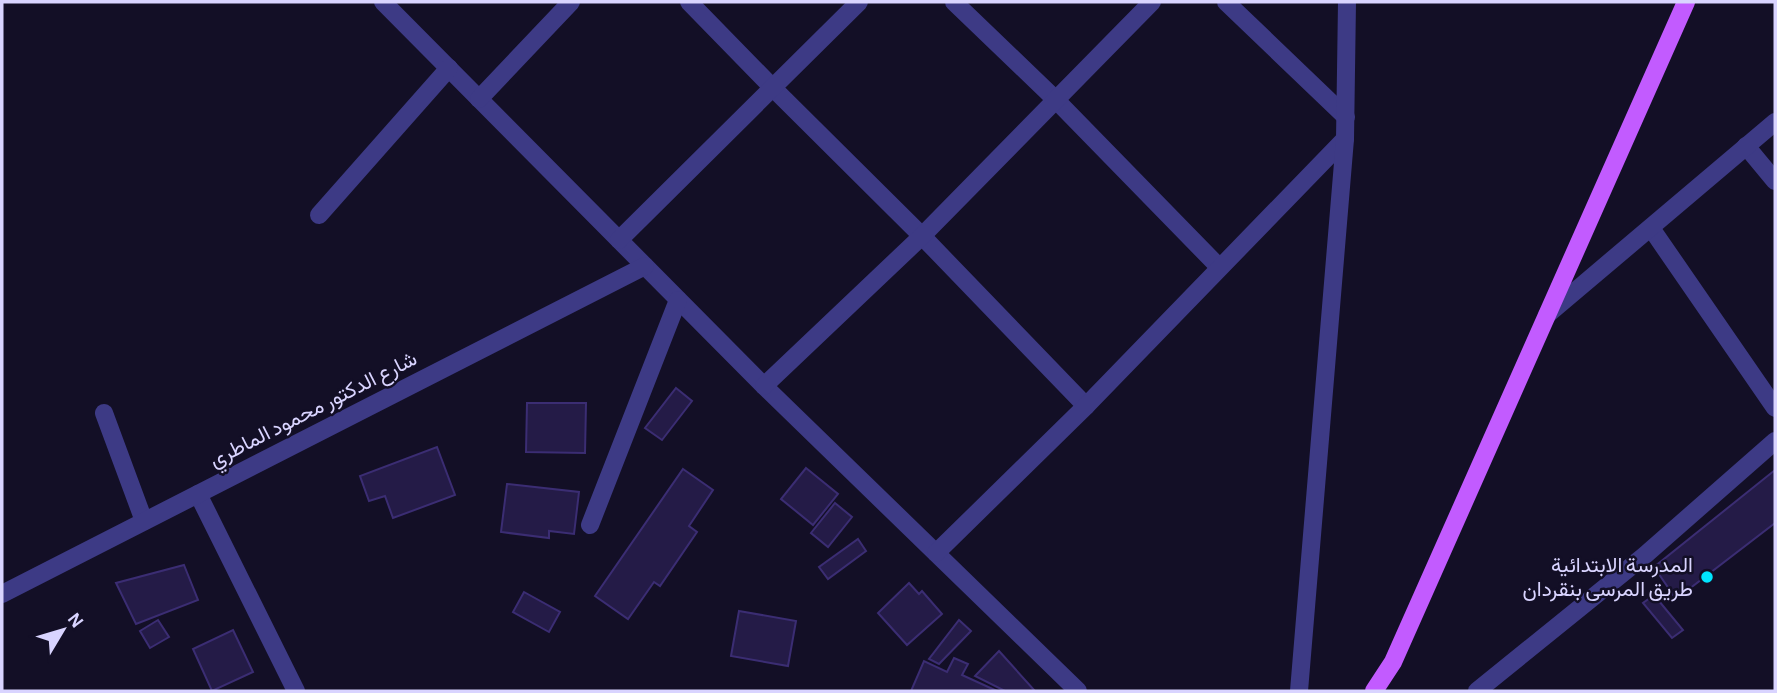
<svg xmlns="http://www.w3.org/2000/svg" width="1777" height="693" font-family="'Alegreya Sans',Vazirmatn,sans-serif">
<style>
.building{fill:#241b47;stroke:#3b2d73;stroke-width:2}
.lines{fill:none;stroke-linecap:round;stroke-linejoin:round}
.minor{stroke:#3d3a85;stroke-width:18}
.major{stroke:#c25bff;stroke-width:18}
.poi-dot{fill:#00e5ff;stroke:#130f26;stroke-width:2.5}
.labels{text-anchor:middle;stroke-width:5;stroke-linejoin:round;paint-order:stroke}
.street-label{font-size:21px;fill:#d9d4ff;stroke:#130f26}
.poi-label{font-size:21px;fill:#d9d4ff;stroke:#130f26;text-anchor:end}
</style>
<rect width="100%" height="100%" fill="#130f26"/>
<g class="building">
<path d="M 676,388 L 692,401 L 662,440 L 645,428 Z"/>
<path d="M 527,403 L 586,403 L 585,453 L 526,452 Z"/>
<path d="M 437,447 L 455,495 L 393,518 L 385,496 L 369,501 L 360,476 Z"/>
<path d="M 806,468 L 838,494 L 813,525 L 781,499 Z"/>
<path d="M 683,469 L 713,490 L 689,526 L 697,532 L 660,586 L 654,582 L 628,619 L 595,596 Z"/>
<path d="M 1775,470 L 1775,523 L 1676,599 L 1654,567 Z"/>
<path d="M 507,484 L 579,492 L 574,534 L 549,531 L 549,538 L 501,532 Z"/>
<path d="M 835,503 L 852,517 L 828,547 L 811,533 Z"/>
<path d="M 858,539 L 866,551 L 828,579 L 819,567 Z"/>
<path d="M 184,565 L 198,600 L 136,624 L 116,583 Z"/>
<path d="M 909,583 L 919,594 L 922,591 L 942,614 L 907,645 L 878,613 Z"/>
<path d="M 524,592 L 560,612 L 549,632 L 513,612 Z"/>
<path d="M 1654,595 L 1683,630 L 1672,638 L 1643,603 Z"/>
<path d="M 739,611 L 796,621 L 788,666 L 731,656 Z"/>
<path d="M 158,620 L 169,637 L 150,648 L 140,631 Z"/>
<path d="M 959,620 L 971,631 L 939,664 L 929,659 Z"/>
<path d="M 233,630 L 253,672 L 212,691 L 193,649 Z"/>
<path d="M 999,651 L 1035,691 L 1005,691 L 975,676 Z"/>
<path d="M 954,658 L 968,664 L 962,675 L 997,691 L 911,691 L 924,661 L 947,672 Z"/>
</g>
<g class="lines">
<g class="minor">
<path d="M 383,2 L 764,386 L 1078,691"/>
<path d="M 689,2 L 773,88 L 922,236 L 1086,406"/>
<path d="M 954,2 L 1056,100 L 1219,267"/>
<path d="M 1226,2 L 1346,117"/>
<path d="M 479,99 L 571,2"/>
<path d="M 1746,146 L 1775,181"/>
<path d="M 319,215 L 449,68"/>
<path d="M 1651,228 L 1775,408"/>
<path d="M 619,240 L 859,2"/>
<path d="M 1547,315 L 1775,122"/>
<path d="M 764,386 L 922,236 L 1152,2"/>
<path d="M 104,413 L 144,521"/>
<path d="M 198,494 L 296,691"/>
<path d="M 590,525 L 678,300"/>
<path d="M 936,553 L 1086,406 L 1345,139"/>
<path d="M 2,594 L 645,266"/>
<path d="M 1299,691 L 1345,139 L 1347,2"/>
<path d="M 1477,691 L 1644,556 L 1775,441"/>
</g>
<path class="major" d="M 1374,691 L 1393,662 L 1686,2"/>
</g>
<circle class="poi-dot" cx="1707" cy="577" r="7"/>
<g class="labels">
<g class="street-label">
<text transform="translate(313 409) rotate(-27)" y="7">شارع الدكتور محمود الماطري</text>
</g>
<g class="poi-label">
<text x="1693" y="572">المدرسة الابتدائية<tspan x="1693" dy="24">طريق المرسى بنقردان</tspan></text>
</g>
</g>
<rect width="1777" height="693" fill="none" stroke="#d9d4ff" stroke-width="7"/>
<g transform="translate(63 630) rotate(52)" stroke="#130f26" stroke-width="5" paint-order="stroke">
<path d="M0-5L12 26L0 18L-12 26Z" fill="#d9d4ff"/>
<text y="-10" font-size="19" font-weight="bold" text-anchor="middle" fill="#d9d4ff">N</text>
</g>
</svg>
